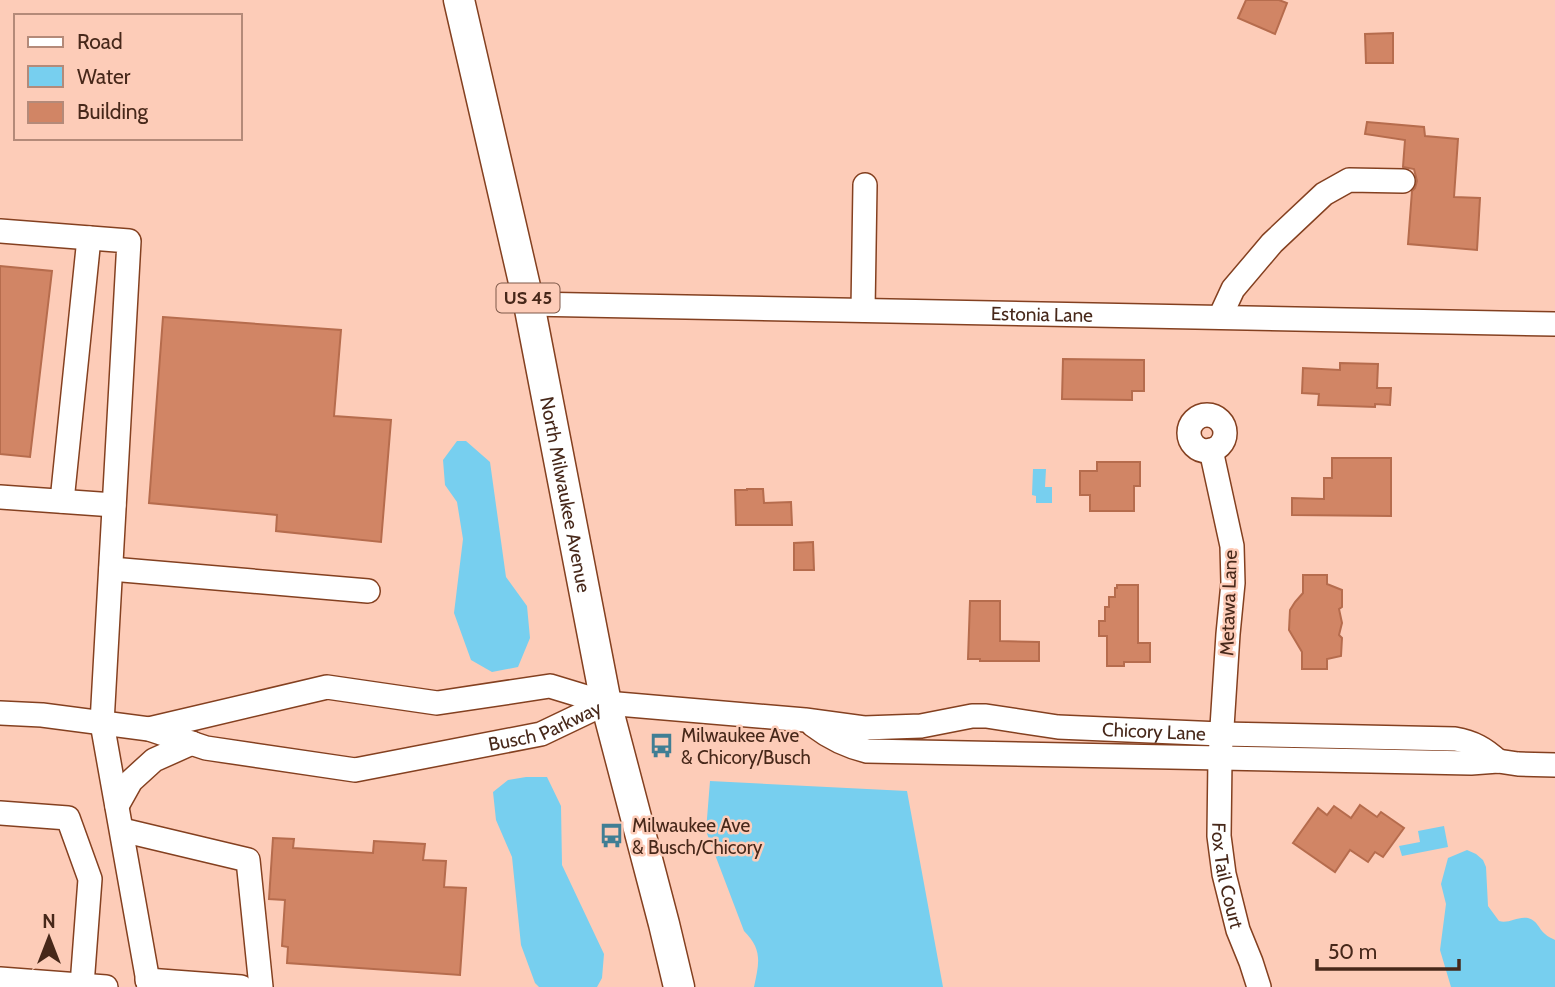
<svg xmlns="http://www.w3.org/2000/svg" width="1555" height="987" font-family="Cabin,sans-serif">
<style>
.water{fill:#77cfef}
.building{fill:#d18565;stroke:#b66c4d;stroke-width:2}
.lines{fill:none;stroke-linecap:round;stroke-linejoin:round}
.minor-casing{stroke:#844020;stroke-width:26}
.major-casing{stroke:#844020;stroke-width:33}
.minor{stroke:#fff;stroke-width:23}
.major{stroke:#fff;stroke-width:30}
.labels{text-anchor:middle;stroke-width:5;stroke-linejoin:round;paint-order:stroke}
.shield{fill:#fdccb8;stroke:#7e5949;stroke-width:2}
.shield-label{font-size:18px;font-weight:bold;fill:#47281a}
.street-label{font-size:19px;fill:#47281a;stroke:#fdccb8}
.poi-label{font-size:19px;fill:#47281a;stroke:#fdccb8;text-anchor:start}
</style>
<rect width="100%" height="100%" fill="#fdccb8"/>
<g class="water">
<path d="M 457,441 L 466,441 L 490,462 L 506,577 L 527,606 L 530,638 L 518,667 L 492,672 L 471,660 L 454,613 L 463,539 L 457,502 L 445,485 L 443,460 Z"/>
<path d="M 1033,469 L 1046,469 L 1045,487 L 1052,487 L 1052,503 L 1036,503 L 1036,496 L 1032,495 Z"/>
<path d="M 526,777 L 547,777 L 561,806 L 562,865 L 604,954 L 602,978 L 597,987 L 539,987 L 535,983 L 521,945 L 512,857 L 496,820 L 493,792 L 508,780 Z"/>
<path d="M 710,781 L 907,791 L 943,987 L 754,987 C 759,963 763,950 744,931 L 706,831 Z"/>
<path d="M 1444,826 L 1448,847 L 1402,856 L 1399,846 L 1420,842 L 1418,831 Z"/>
<path d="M 1467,850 L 1476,854 L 1483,860 L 1486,867 L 1488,906 L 1499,921 C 1509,924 1517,916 1528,918 C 1538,921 1538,928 1545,934 C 1548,937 1552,938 1555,940 L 1555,987 L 1451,987 L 1440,950 L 1446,904 L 1441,884 L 1448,858 Z"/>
</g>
<g class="building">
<path d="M 1246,0 L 1279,0 L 1287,3 L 1275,34 L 1238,18 Z"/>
<path d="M 1393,33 L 1393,63 L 1366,63 L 1365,34 Z"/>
<path d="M 1367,122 L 1424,127 L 1425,136 L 1458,139 L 1454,197 L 1480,198 L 1477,250 L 1408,244 L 1412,191 L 1415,188 L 1417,181 L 1414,169 L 1403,167 L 1405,140 L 1365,134 Z"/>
<path d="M 0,266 L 52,271 L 30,457 L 0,454 Z"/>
<path d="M 163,317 L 341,330 L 334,416 L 391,420 L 381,542 L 276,531 L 277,515 L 149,503 Z"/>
<path d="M 1063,359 L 1144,360 L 1144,391 L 1132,391 L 1132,400 L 1062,399 Z"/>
<path d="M 1340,363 L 1378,364 L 1377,388 L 1391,388 L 1390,405 L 1375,404 L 1375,407 L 1318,405 L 1319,394 L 1302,393 L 1303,368 L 1340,370 Z"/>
<path d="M 1332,458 L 1391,458 L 1391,516 L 1292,515 L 1292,498 L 1324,499 L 1324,478 L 1332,478 Z"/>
<path d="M 1097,462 L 1140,462 L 1140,486 L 1134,486 L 1134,511 L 1090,511 L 1090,495 L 1080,495 L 1080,471 L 1097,471 Z"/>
<path d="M 747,489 L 763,489 L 764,503 L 791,502 L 792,525 L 736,525 L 735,490 L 747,490 Z"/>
<path d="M 813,542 L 814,570 L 794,570 L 794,543 Z"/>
<path d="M 1303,575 L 1327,575 L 1327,584 L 1342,590 L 1342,607 L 1339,609 L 1342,623 L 1339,635 L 1342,638 L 1341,656 L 1327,659 L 1327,669 L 1302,669 L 1302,652 L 1289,630 L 1290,610 L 1295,602 L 1303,593 Z"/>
<path d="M 1117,585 L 1138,585 L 1138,643 L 1150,643 L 1150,662 L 1124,662 L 1124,666 L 1107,666 L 1107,636 L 1099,636 L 1099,621 L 1105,621 L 1105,607 L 1109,607 L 1109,597 L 1115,597 L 1115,588 L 1117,588 Z"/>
<path d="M 970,601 L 1000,601 L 1000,641 L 1039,642 L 1039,661 L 980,661 L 980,659 L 968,659 Z"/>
<path d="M 1360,805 L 1377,817 L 1381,812 L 1404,828 L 1383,857 L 1375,852 L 1368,862 L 1350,850 L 1335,872 L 1293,843 L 1318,808 L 1327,815 L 1334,806 L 1351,818 Z"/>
<path d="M 273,838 L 294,839 L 293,848 L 373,853 L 374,841 L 425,844 L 423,860 L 446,861 L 444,887 L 466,888 L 460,975 L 287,963 L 288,947 L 282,946 L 285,900 L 269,899 Z"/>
</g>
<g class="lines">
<defs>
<g id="minor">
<path d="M 0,231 L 129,241 L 102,723 L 149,987"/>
<path id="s1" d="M 529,304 L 1555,324"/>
<path d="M 863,310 L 865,185"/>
<path d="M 1220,317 L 1233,289 L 1272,243 L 1324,194 L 1349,180 L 1403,181"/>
<circle cx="1207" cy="433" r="18"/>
<path id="s2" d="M 1211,450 L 1232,546 L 1233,583 L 1228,634 L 1220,758 L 1219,836 L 1224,874 L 1238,930 L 1251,962 L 1259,987"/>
<path d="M 0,497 L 114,505"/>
<path d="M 62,501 L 89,238"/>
<path d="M 111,569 L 368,591"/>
<path id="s3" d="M 0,713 L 42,715 L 149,729 L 206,748 L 355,770 L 541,734 L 606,703"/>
<path d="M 813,725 C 830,738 846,746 867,751 L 1471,763 L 1498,761 L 1518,764 L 1555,765"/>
<path id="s4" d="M 149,729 L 327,687 L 437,703 L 550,686 L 606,703 L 805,720 L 864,728 L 921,726 L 972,716 L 986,716 L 1058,727 L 1221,734 L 1455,739 C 1473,742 1485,749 1498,761"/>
<path d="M 117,806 L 131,781 L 154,760 L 192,743"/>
<path d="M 0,813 L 68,818 L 90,879 L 82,985"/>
<path d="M 122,830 L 248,860 L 261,987"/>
<path d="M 0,979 L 106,987"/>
<path d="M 147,980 L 241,987"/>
</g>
<g id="major">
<path id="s5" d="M 459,0 L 529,304 L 606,703 L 664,924 L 679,987"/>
</g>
</defs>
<use href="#minor" class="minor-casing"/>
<use href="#major" class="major-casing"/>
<use href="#minor" class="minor"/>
<use href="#major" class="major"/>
</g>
<defs>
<symbol id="bus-bare" viewBox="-9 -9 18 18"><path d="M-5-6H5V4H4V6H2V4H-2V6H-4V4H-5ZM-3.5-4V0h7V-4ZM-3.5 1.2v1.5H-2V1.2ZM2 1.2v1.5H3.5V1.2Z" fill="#407e94" stroke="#fdccb8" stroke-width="2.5" paint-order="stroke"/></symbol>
</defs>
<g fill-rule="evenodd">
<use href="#bus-bare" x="644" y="728" width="35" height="35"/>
<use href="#bus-bare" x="594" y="818" width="35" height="35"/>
</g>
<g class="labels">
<rect class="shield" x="496.5" y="283.5" width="63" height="29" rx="5"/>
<g class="shield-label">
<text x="528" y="304">US 45</text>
</g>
<g class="street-label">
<text dy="7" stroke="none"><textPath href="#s1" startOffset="513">Estonia Lane</textPath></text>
<text dy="7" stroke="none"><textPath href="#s5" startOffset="506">North Milwaukee Avenue</textPath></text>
<text transform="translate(1228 603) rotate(-88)" y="7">Metawa Lane</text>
<text dy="7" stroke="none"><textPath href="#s3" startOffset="556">Busch Parkway</textPath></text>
<text dy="7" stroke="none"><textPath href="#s4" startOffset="1018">Chicory Lane</textPath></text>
<text dy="7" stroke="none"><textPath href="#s2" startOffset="429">Fox Tail Court</textPath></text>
</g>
<g class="poi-label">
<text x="681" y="742">Milwaukee Ave<tspan x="681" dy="22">&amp; Chicory/Busch</tspan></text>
<text x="632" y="832">Milwaukee Ave<tspan x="632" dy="22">&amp; Busch/Chicory</tspan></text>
</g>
</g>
<rect x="14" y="14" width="228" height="126" fill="#fdccb8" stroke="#b48a79" stroke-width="2"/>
<rect x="28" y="37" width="35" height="10" fill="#ffffff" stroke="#b48a79" stroke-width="2"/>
<text x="77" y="49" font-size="21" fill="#47281a">Road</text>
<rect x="28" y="66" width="35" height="21" fill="#77cfef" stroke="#b48a79" stroke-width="2"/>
<text x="77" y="84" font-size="21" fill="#47281a">Water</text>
<rect x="28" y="102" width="35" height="21" fill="#d18565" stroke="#b48a79" stroke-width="2"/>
<text x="77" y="119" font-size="21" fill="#47281a">Building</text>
<g transform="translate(49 938)" stroke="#fdccb8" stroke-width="5" paint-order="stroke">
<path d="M0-5L12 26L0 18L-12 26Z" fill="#47281a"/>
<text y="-10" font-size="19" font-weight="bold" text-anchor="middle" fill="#47281a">N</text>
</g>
<path d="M1317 959v10h142v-10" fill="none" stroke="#47281a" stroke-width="3.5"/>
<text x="1328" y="959" font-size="21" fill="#47281a" stroke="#fdccb8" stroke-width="5" paint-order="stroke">50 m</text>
</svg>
